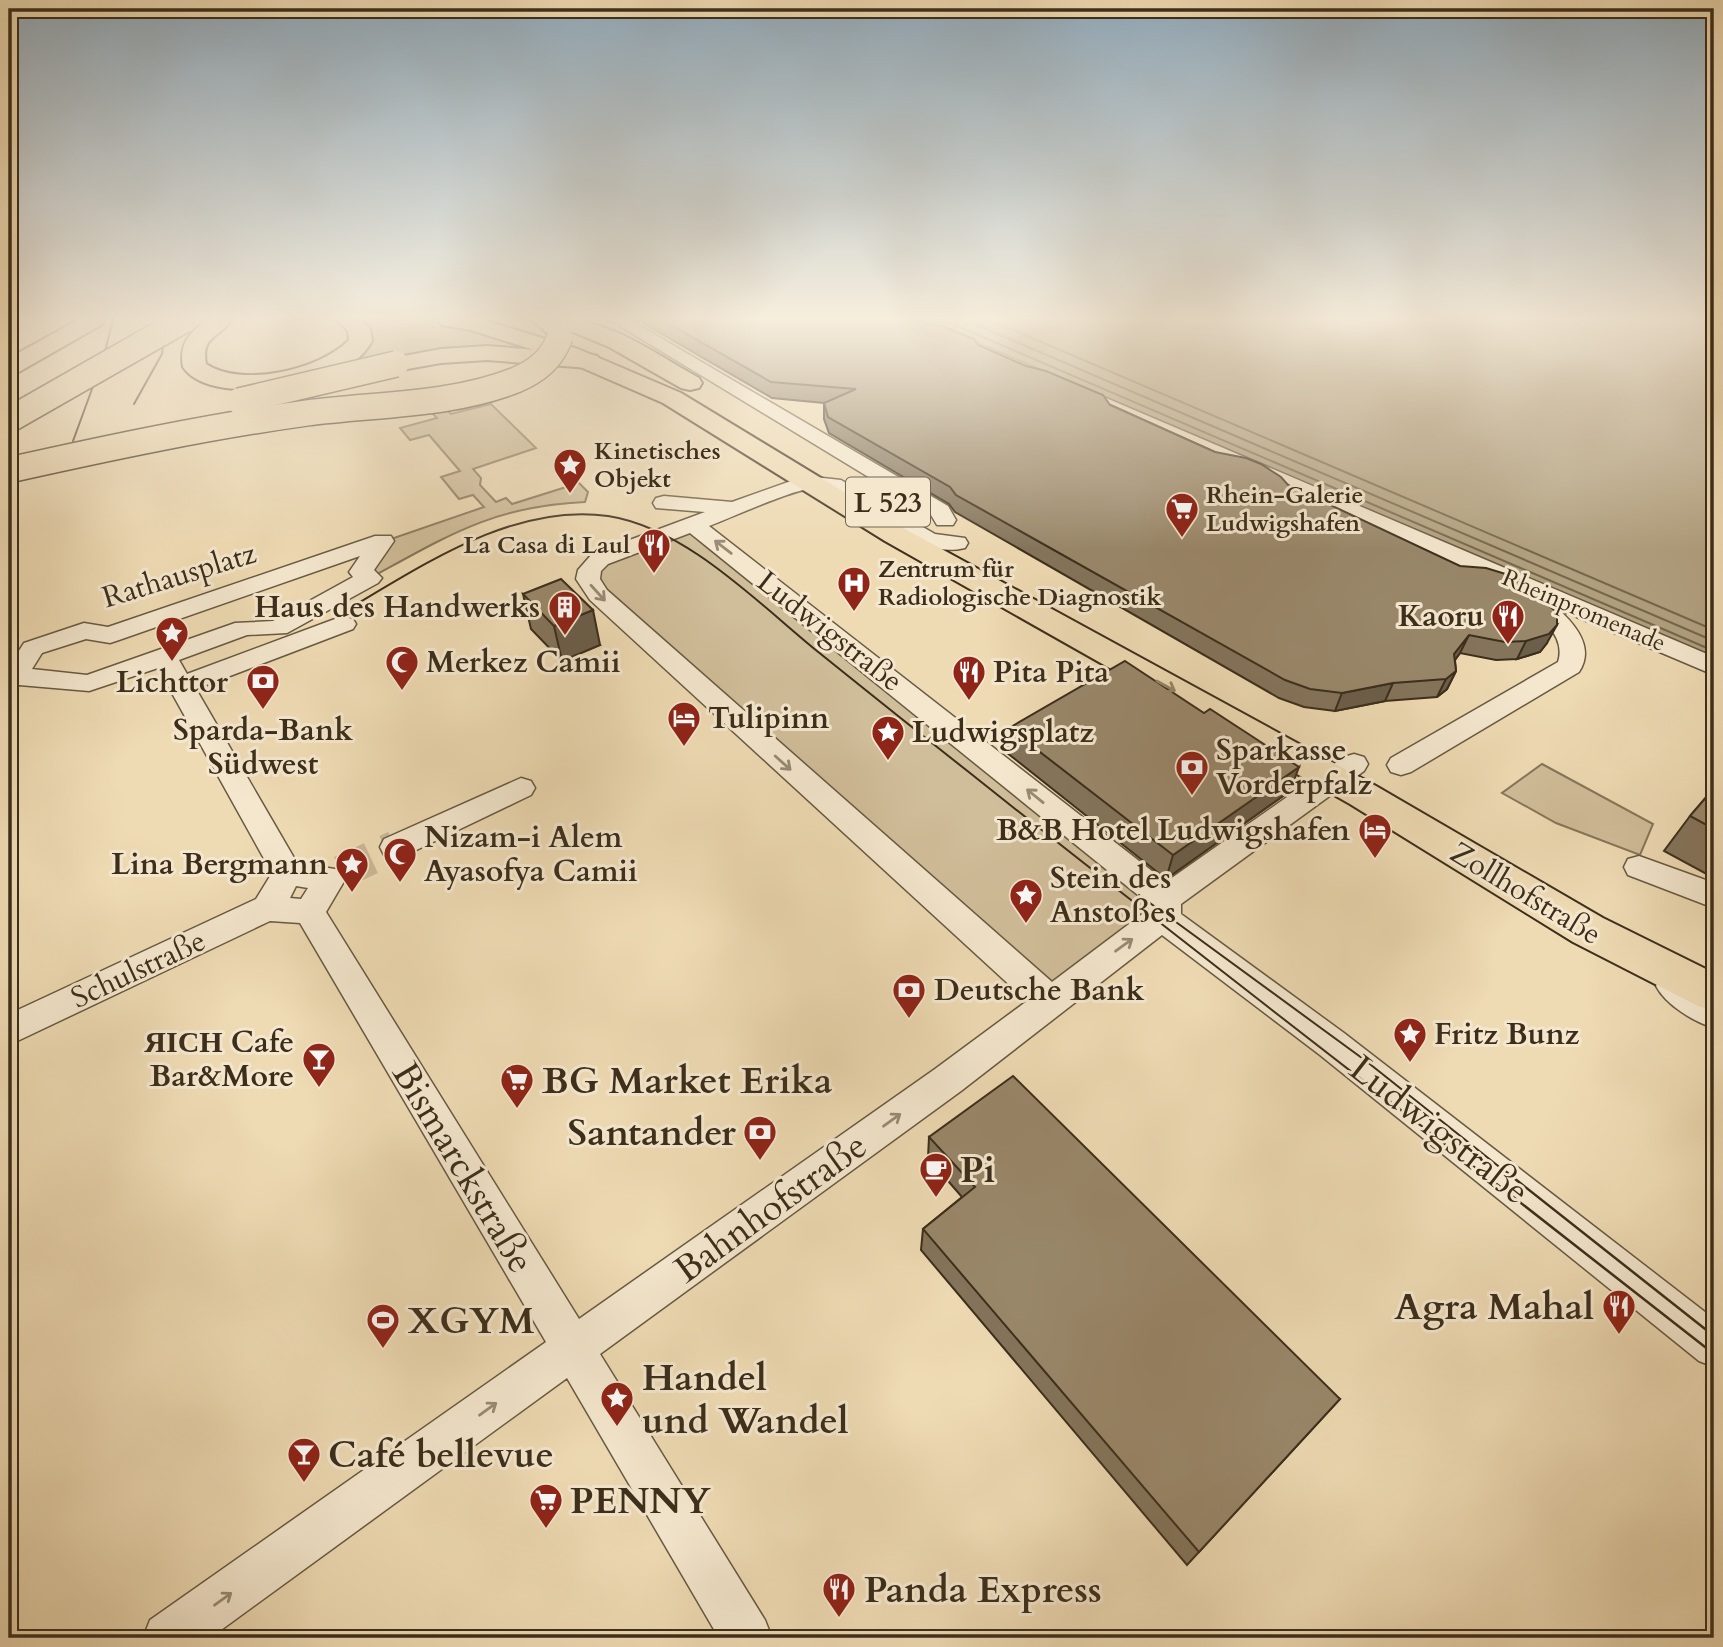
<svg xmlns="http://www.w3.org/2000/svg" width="1723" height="1647" font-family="Cardo,serif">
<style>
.green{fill:#d0bd99;stroke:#86765a;stroke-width:2}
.water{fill:#b1a07f;stroke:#827257;stroke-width:2}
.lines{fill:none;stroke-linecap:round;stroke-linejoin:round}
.shore{stroke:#76674d;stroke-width:2}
.minor-tunnel{stroke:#cab895;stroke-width:33;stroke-dasharray:33 17;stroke-linecap:butt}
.minor-casing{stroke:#685941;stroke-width:3}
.major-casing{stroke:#3c2e1b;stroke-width:4}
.highway-casing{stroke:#3c2e1b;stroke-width:4}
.minor{fill:#f4e7ce;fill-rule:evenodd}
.major{fill:#eedab3;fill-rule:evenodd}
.highway{fill:#eedab3;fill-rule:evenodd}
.tram-far1{stroke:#3c2e1b;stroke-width:2}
.tram{stroke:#3c2e1b;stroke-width:2.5}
.highway-bridge-casing{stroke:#3c2e1b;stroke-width:28;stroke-linecap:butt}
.highway-bridge{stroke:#eedab3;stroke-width:25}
.wall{fill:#84745b;stroke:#3c2e1b;stroke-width:2}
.shaded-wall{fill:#6b5e4a;stroke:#3c2e1b;stroke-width:2}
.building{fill:#99876a;stroke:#3c2e1b;stroke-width:2}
.oneway{stroke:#988a74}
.oneway2{stroke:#958467}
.labels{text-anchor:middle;stroke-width:6;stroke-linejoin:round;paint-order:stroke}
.far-poi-label{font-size:24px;font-weight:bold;fill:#3c2e1b;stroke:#f4e7ce;text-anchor:start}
.far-street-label{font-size:24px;fill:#3c2e1b;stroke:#f4e7ce}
.shield{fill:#f4e7ce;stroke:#736651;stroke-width:2}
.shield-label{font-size:28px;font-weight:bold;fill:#3c2e1b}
.street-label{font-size:30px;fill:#3c2e1b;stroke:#f4e7ce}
.poi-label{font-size:30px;font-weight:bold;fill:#3c2e1b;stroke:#f4e7ce;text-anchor:start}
.near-poi-label{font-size:37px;font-weight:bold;fill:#3c2e1b;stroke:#f4e7ce;text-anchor:start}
.near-street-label{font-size:37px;fill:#3c2e1b;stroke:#f4e7ce}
</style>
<rect width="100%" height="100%" fill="#eedab3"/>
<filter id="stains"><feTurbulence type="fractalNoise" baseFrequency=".00286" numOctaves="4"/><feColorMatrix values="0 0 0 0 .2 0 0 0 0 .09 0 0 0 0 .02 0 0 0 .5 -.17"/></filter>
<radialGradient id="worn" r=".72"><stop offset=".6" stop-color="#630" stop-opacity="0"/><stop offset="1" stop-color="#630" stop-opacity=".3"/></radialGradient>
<g class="green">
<path d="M 361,320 L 424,320 L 507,339 L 541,351 L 349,363 L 373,340 L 370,326 Z"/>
<path d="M 441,404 L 451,414 L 491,404 L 536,448 L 473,469 L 481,478 L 480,485 L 496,502 L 506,498 L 512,504 L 579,483 L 588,492 L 585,502 C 494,506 449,535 372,577 L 363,572 L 385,541 L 484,507 L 473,495 L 459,499 L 441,477 L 460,471 L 429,435 L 410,440 L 400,428 L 437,418 L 427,408 Z"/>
<path d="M 694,525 L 1165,899 L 1049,1000 L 598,595 L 590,570 Z"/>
<path d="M 1542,764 L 1653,824 L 1640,855 L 1556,823 L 1502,793 Z"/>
</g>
<path class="water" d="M 926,320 L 1714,320 L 1714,659 L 1004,354 Z"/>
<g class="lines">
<g class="shore">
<path d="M 943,320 L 1714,651"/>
<path d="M 965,320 L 1714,641"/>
<path d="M 990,320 L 1714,630"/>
</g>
<path class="minor-tunnel" d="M 341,872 L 395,847"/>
<defs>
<g id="minor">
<path d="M 610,320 L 630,320 L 948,506 L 956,520 L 953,525 L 937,525 L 931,515 Z"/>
<path d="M 1106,398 L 1714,657 L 1714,675 L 1558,609 C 1576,625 1595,648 1579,672 L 1411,772 L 1401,775 L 1391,772 L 1387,765 L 1391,758 L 1558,662 C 1567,634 1537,614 1516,602 L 1513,597 L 1519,591 L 1099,408 L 1096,404 Z"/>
<path d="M 805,476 L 841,480 L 935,534 L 965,538 L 968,543 L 965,548 C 907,562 865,492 811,489 C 796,488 728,519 709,526 L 1166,882 L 1344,757 L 1354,754 L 1364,757 L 1368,764 L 1364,771 L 1181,904 L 1181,914 L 1344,1033 L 1714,1319 L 1714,1367 L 1699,1361 L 1320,1055 L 1162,935 L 961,1091 L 600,1354 L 765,1620 L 772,1638 L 719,1638 L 567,1378 L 210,1638 L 143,1638 L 150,1620 L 546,1342 L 300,923 L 270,921 L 9,1045 L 9,1014 L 256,899 L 272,873 L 158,668 L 89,691 L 19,685 L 9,687 L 9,666 L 24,643 L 84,623 L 108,627 L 375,536 L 391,536 L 394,541 L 374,570 L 382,578 L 378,583 L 287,633 L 247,635 L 179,660 L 187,674 L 335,619 L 344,617 L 353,619 L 356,624 L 353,629 L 196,689 L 297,863 L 341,870 L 346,878 L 326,912 L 579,1319 L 935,1069 L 1027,1001 L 590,600 L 576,579 L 578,570 L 592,554 L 705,512 L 656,508 L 653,503 L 656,498 L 664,496 L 732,502 ZM 690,533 L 1149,904 L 1149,909 L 1052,982 L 607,590 L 600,579 L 601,571 L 608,564 ZM 360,556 L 349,572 L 353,577 L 273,621 L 235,623 L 87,675 L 32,669 L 42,653 L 86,639 L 110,643 L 119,640 ZM 296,886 L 308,888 L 301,899 L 290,898 Z"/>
<path d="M 521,778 L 531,781 L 535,788 L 531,795 L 406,855 L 395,858 L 384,855 L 380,847 L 384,839 Z"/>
<path d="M 1639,856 L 1714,883 L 1714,908 L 1628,875 L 1624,867 L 1628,859 Z"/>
<path d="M 1673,972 L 1685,976 L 1714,996 L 1714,1028 C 1694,1022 1666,1005 1656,986 L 1661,976 Z"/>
</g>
<g id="major">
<path d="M 439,320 L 484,320 L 578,349 L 681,393 L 905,529 L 1376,786 L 1603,918 L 1714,973 L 1714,1011 L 1698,1006 L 1573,942 L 1350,804 L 885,541 L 663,403 L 562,359 L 471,330 L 442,325 Z"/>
<path d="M 553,320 C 605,315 655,354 699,378 L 702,383 L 699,388 L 690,390 L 681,388 L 609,347 L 556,325 Z"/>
</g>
<g id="highway">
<path d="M 78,320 L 104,320 L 101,325 L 17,373 L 9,375 L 9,358 Z"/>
<path d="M 207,320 L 231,320 C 218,339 201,336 206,364 C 242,388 320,370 349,340 L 348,331 L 337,320 L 361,320 L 370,329 L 372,341 C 368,348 361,357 354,361 C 320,385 210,407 183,367 C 179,344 189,333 207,320 Z"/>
<path d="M 532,320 C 551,318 562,319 571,337 L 568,342 L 552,342 L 547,333 Z"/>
<path d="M 487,346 L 589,354 L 597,356 L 601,361 L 597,366 L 589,368 L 487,360 L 441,363 L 396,371 L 388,369 L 384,364 L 388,359 L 441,349 Z"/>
</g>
</defs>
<use href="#minor" class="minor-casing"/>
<use href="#major" class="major-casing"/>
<use href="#highway" class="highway-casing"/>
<use href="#minor" class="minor"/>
<use href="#major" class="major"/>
<use href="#highway" class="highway"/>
<g class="tram-far1">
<path d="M 134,404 L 162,354 L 166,320"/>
<path d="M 73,441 L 103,359 L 113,320"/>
<path d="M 338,615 C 418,569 511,502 608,516 C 686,528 758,603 817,651 C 868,692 919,733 970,773 C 1139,908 1311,1040 1482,1173"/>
<path d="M 1139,895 L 1366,1061 L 1507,1173"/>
</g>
<g class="tram">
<path d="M 1480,1171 L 1714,1354"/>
<path d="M 1505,1171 L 1714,1336"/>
</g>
<defs>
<g id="highway-bridge">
<path d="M 239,401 L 396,364"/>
<path d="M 9,420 L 184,320"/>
<path d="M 9,470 C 108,448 206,427 307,413 C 375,404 451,406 516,380 C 537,371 552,359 560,337"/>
</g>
</defs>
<use href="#highway-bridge" class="highway-bridge-casing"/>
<use href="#highway-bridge" class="highway-bridge"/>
</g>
<g class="wall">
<path d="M 638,320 L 919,320 L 978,345 L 1288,485 L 1547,643 L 1540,652 L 1517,659 L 1496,660 L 1460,653 L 1455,660 L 1456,671 L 1447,689 L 1437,697 L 1385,701 L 1335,711 L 1304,707 L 1279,698 L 955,512 L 949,504 L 829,433 L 824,419 L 824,403 L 772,398 Z"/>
<path d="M 523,594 L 600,645 L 562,661 L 531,629 Z"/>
<path d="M 1009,728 L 1290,791 L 1166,879 L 1006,752 Z"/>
<path d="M 1714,788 L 1714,878 L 1664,851 L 1690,816 Z"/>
<path d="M 929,1137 L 1340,1399 L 1187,1565 L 921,1250 L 923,1229 L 962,1197 L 928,1158 Z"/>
</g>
<g class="shaded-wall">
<path d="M 593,610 L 600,645 L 562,661 L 554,626 Z"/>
<path d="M 1557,625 L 1547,643 L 1540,652 L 1517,659 L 1526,641 Z"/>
<path d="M 1469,635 L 1460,653 L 1446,672 L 1454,654 Z"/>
<path d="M 1456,671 L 1447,689 L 1437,697 L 1446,679 Z"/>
<path d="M 1393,683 L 1385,701 L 1335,711 L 1342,693 Z"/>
<path d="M 1299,767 L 1290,791 L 1166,879 L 1173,855 Z"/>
</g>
<g class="building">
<path d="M 662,320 L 919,320 L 927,323 L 942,326 L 974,339 L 978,345 L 1026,366 L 1046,371 L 1103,395 L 1110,405 L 1215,452 L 1246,458 L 1261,464 L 1281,477 L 1288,485 L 1460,566 L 1486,568 L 1519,578 L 1527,589 L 1557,612 L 1557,625 L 1549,634 L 1526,641 L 1505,642 L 1469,635 L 1454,654 L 1456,671 L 1446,679 L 1393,683 L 1342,693 L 1310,689 L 1285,680 L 956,495 L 950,487 L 828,417 L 824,403 L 856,389 L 771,382 Z"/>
<path d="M 561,579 L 593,610 L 554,626 L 523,594 Z"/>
<path d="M 1125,661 L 1204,713 L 1210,709 L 1299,767 L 1173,855 L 1009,728 Z"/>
<path d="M 1714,788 L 1714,829 L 1690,816 Z"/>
<path d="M 1013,1076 L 1340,1399 L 1199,1552 L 923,1229 L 975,1187 L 929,1137 Z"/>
</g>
<defs><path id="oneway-shaft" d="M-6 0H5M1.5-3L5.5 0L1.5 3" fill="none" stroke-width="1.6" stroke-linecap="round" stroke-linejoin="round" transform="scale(1.75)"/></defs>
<g class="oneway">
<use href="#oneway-shaft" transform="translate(723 547) rotate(-142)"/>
<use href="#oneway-shaft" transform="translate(598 593) rotate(48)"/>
<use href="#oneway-shaft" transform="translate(783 763) rotate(42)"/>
<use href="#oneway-shaft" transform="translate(1035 796) rotate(-141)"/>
<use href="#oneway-shaft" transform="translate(1124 945) rotate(-36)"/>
<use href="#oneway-shaft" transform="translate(892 1120) rotate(-36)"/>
<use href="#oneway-shaft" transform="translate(488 1409) rotate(-36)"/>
<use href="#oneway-shaft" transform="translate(223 1599) rotate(-36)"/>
</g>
<use class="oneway2" href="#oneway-shaft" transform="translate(1166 686) rotate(29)"/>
<linearGradient id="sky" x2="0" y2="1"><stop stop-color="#92acbe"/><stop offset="0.58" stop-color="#f7eedd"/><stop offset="1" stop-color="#f7eedd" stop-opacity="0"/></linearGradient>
<rect width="1723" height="550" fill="url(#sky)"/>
<defs>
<symbol id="sight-pin" viewBox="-11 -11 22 30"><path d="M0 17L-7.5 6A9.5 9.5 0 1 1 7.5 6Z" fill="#8f2418" stroke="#f4e7ce"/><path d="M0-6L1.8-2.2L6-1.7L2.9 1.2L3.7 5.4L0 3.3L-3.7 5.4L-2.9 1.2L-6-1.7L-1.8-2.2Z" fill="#fff"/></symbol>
<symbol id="supermarket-pin" viewBox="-11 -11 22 30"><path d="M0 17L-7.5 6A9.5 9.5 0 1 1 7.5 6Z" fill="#8f2418" stroke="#f4e7ce"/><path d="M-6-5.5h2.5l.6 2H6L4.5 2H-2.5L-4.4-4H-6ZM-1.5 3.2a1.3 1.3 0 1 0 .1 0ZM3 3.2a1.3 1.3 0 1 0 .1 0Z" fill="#fff"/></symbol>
<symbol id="restaurant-pin" viewBox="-11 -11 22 30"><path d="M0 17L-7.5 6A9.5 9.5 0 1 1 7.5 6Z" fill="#8f2418" stroke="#f4e7ce"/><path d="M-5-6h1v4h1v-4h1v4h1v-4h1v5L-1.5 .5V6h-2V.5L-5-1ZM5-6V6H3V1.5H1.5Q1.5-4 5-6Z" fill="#fff"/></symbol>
<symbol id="hospital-pin" viewBox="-11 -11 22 30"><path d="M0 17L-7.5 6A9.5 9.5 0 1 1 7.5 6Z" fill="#8f2418" stroke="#f4e7ce"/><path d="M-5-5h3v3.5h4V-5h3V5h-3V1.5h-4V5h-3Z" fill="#fff"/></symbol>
<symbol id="building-pin" viewBox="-11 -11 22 30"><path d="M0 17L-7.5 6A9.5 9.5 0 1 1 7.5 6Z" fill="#8f2418" stroke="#f4e7ce"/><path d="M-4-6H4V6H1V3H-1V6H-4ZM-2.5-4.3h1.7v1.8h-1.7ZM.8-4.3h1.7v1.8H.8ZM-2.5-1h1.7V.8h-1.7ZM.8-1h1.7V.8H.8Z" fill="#fff"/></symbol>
<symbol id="mosque-pin" viewBox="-11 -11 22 30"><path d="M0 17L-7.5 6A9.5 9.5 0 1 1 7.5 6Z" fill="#8f2418" stroke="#f4e7ce"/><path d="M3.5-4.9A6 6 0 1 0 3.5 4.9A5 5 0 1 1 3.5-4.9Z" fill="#fff"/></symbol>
<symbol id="bank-pin" viewBox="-11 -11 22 30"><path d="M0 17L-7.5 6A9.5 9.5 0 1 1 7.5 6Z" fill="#8f2418" stroke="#f4e7ce"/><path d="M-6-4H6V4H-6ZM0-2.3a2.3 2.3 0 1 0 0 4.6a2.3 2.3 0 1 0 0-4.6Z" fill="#fff"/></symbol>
<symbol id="hotel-pin" viewBox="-11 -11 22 30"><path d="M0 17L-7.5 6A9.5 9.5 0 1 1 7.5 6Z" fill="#8f2418" stroke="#f4e7ce"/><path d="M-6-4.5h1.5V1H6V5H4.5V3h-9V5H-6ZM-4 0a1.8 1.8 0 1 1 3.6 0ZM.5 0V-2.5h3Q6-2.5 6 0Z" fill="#fff"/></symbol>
<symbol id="bar-pin" viewBox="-11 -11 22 30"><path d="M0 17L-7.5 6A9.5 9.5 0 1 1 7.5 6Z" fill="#8f2418" stroke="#f4e7ce"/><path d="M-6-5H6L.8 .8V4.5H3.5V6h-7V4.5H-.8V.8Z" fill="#fff"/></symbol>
<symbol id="cafe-pin" viewBox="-11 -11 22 30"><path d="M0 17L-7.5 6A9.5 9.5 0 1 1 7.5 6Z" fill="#8f2418" stroke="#f4e7ce"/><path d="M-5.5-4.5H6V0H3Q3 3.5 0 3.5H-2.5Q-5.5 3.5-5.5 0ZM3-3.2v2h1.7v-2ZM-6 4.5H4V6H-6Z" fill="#fff"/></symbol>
<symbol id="stadium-pin" viewBox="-11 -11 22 30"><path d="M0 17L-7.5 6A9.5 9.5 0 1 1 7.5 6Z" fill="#8f2418" stroke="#f4e7ce"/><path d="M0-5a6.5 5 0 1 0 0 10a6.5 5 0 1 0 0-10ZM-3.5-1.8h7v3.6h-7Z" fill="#fff"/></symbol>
</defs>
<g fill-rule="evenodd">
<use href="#sight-pin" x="551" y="446" width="38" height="52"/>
<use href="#supermarket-pin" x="1163" y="490" width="38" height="52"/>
<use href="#restaurant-pin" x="635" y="526" width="38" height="52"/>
<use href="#hospital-pin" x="835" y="564" width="38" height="52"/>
<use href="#building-pin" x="546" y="588" width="38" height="52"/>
<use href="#restaurant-pin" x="1489" y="597" width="38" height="52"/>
<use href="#sight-pin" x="153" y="614" width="38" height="52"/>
<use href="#mosque-pin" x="383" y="643" width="38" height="52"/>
<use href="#restaurant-pin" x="950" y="653" width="38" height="52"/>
<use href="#bank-pin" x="244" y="662" width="38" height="52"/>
<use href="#hotel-pin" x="665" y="699" width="38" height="52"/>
<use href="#sight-pin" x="869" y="713" width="38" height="52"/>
<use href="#bank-pin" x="1173" y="748" width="38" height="52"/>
<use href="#hotel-pin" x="1356" y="811" width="38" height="52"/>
<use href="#mosque-pin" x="381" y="835" width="38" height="52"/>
<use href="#sight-pin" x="333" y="845" width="38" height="52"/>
<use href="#sight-pin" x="1007" y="876" width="38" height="52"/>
<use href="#bank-pin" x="890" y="971" width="38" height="52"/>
<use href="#sight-pin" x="1391" y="1015" width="38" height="52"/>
<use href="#bar-pin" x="300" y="1040" width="38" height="52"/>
<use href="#supermarket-pin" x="498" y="1061" width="38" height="52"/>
<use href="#bank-pin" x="741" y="1113" width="38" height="52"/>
<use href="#cafe-pin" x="917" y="1150" width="38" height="52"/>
<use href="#restaurant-pin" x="1600" y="1287" width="38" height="52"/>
<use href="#stadium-pin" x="364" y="1301" width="38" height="52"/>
<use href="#sight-pin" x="598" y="1379" width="38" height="52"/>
<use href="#bar-pin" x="285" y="1435" width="38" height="52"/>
<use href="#supermarket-pin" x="527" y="1481" width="38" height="52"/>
<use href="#restaurant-pin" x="820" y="1570" width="38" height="52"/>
</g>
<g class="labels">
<g class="far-poi-label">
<text x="594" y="459">Kinetisches<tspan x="594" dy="28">Objekt</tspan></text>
<text x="1206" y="503">Rhein-Galerie<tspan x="1206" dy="28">Ludwigshafen</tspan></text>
<text x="630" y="553" text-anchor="end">La Casa di Laul</text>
<text x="878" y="577">Zentrum für<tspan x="878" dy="28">Radiologische Diagnostik</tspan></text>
</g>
<g class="far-street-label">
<text transform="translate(1584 610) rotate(23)" y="8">Rheinpromenade</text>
</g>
<rect class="shield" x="846" y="477.5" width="84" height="49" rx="5"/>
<g class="shield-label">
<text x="888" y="512">L 523</text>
</g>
<g class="street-label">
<text transform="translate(179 575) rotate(-17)" y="10">Rathausplatz</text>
<text transform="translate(830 631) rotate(38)" y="10">Ludwigstraße</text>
<text transform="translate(1526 893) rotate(31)" y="10">Zollhofstraße</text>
<text transform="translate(138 969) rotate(-25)" y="10">Schulstraße</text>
</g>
<g class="poi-label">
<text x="540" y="617" text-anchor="end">Haus des Handwerks</text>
<text x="1484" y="626" text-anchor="end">Kaoru</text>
<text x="426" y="672">Merkez Camii</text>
<text x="993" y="682">Pita Pita</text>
<text x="172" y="692" text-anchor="middle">Lichttor</text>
<text x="708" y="728">Tulipinn</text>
<text x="263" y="740" text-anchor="middle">Sparda-Bank<tspan x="263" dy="34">Südwest</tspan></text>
<text x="912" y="742">Ludwigsplatz</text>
<text x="1216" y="760">Sparkasse<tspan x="1216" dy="34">Vorderpfalz</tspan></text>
<text x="1350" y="840" text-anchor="end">B&amp;B Hotel Ludwigshafen</text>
<text x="424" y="847">Nizam-i Alem<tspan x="424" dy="34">Ayasofya Camii</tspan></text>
<text x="328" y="874" text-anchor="end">Lina Bergmann</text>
<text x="1050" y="888">Stein des<tspan x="1050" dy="34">Anstoßes</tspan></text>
<text x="934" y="1000">Deutsche Bank</text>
<text x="1434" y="1044">Fritz Bunz</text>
<text x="294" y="1052" text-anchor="end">ЯІСН Cafe<tspan x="294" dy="34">Bar&amp;More</tspan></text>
</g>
<g class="near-poi-label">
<text x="542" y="1093">BG Market Erika</text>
<text x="736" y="1145" text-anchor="end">Santander</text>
<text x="960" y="1182">Pi</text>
<text x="1594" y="1319" text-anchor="end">Agra Mahal</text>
<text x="408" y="1333">XGYM</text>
<text x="642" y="1390">Handel<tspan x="642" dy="43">und Wandel</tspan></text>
<text x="328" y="1467">Café bellevue</text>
<text x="570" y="1513">PENNY</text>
<text x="864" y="1602">Panda Express</text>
</g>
<g class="near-street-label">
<text transform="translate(1440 1129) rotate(38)" y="13">Ludwigstraße</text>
<text transform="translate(464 1167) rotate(59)" y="13">Bismarckstraße</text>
<text transform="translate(770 1207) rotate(-36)" y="13">Bahnhofstraße</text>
</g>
</g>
<rect width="1723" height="1647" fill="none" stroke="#eedab3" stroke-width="35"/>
<rect x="10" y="10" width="1702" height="1626" fill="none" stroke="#3c2e1b" stroke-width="3.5"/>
<rect x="18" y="18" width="1688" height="1612" fill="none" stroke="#3c2e1b" stroke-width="2"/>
<rect width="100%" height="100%" filter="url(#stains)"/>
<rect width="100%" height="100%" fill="url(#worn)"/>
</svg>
